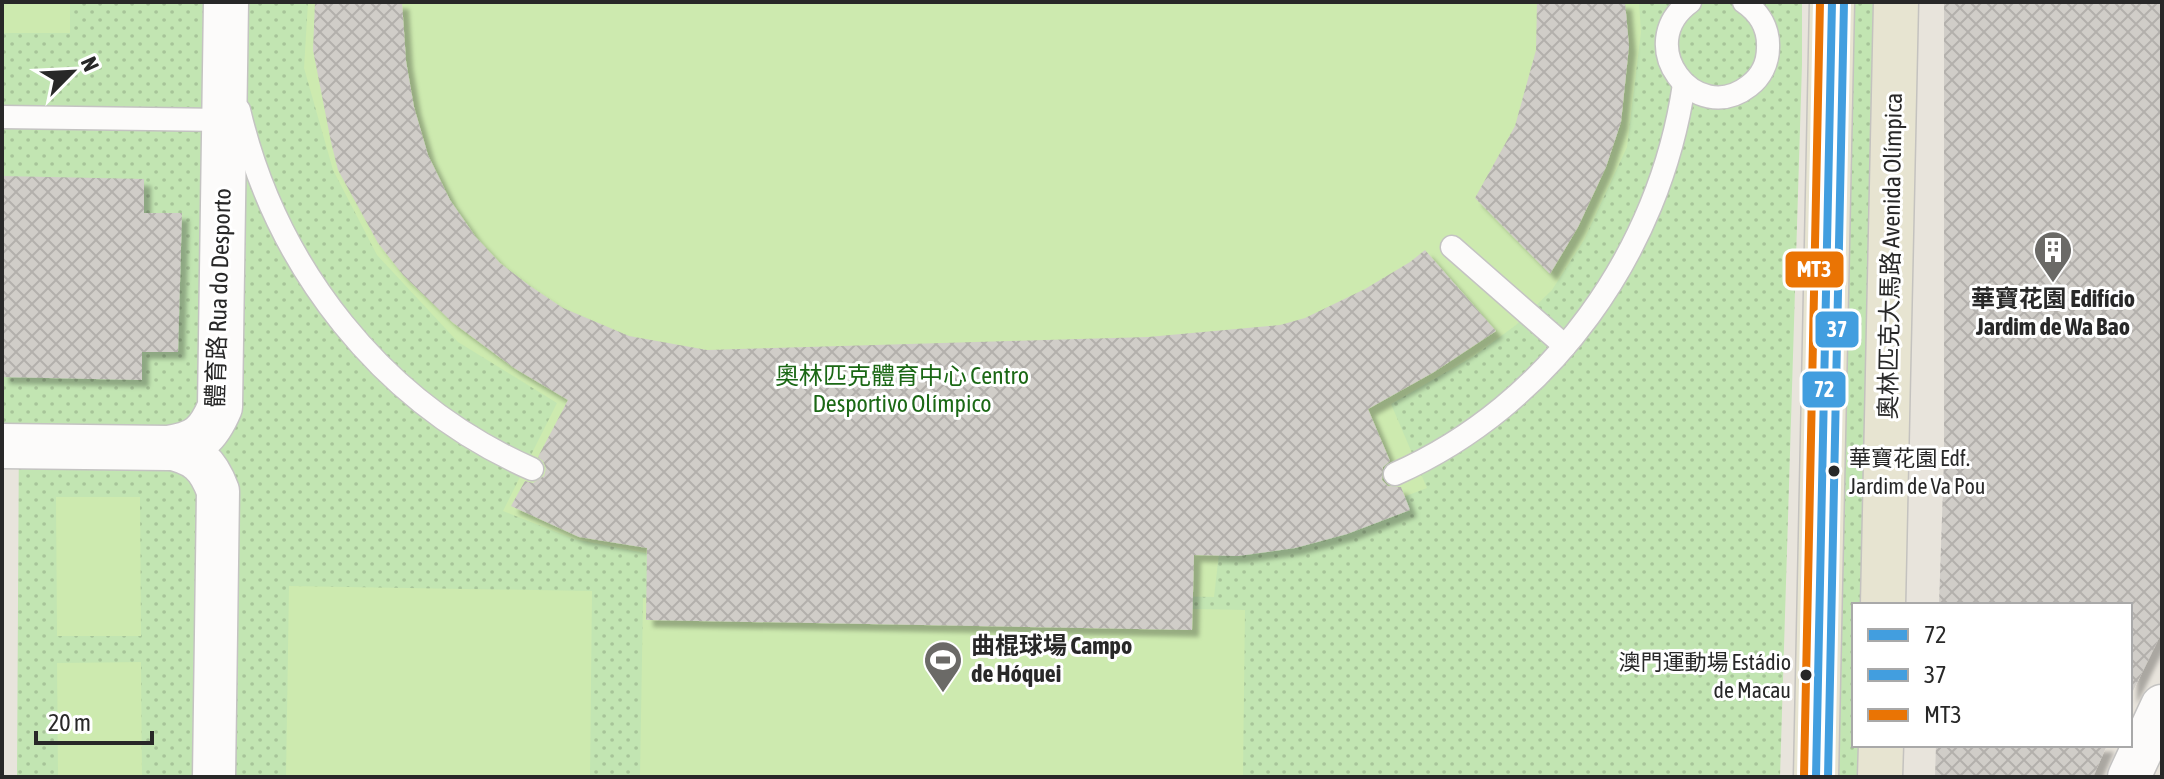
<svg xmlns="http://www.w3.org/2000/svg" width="2164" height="779" font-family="'Asap Condensed','Noto Sans SC',sans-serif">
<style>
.grass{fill:url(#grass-dots)}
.pitch{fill:#cdeaaf}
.building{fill:url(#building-cross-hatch);filter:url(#shadow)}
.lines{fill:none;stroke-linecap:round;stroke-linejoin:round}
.lane-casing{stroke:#c4c3c2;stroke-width:25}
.street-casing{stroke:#c4c3c2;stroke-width:45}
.secondary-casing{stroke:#c4c3c2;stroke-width:47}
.primary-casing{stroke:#c4c2bf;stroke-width:47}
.lane{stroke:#fcfbfa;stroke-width:22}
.street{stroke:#fcfbfa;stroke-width:42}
.secondary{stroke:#fcfbfa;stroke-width:44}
.primary{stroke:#e7e4d1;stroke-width:44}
.bus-1-casing{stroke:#fff;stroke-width:14}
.bus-2-casing{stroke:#fff;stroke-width:14}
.bus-3-casing{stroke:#fff;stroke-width:14}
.bus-1{stroke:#429edf;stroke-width:8}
.bus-2{stroke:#429edf;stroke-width:8}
.bus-3{stroke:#ea7404;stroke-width:8}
.bus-dot{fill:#282828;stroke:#fff;stroke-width:3}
.labels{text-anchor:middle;stroke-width:6;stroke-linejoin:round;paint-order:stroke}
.bus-label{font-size:22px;fill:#282828;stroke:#fff;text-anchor:start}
.street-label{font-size:24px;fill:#282828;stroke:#fff}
.poi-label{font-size:24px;font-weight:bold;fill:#282828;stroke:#fff}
.park-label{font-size:24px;fill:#1b6815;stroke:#fff}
.line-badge{stroke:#fff;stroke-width:3}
.badge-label{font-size:22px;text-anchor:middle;font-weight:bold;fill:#fff}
</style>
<defs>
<pattern id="grass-dots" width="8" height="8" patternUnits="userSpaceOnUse" patternTransform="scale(2)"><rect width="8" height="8" fill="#c2e5b2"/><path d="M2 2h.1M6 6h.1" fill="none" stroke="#a7c499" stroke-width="1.8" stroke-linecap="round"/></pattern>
<pattern id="building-cross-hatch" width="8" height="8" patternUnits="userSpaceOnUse" patternTransform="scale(2)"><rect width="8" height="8" fill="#d0cdc8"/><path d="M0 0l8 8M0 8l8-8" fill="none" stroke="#b3b0ac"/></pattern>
<filter id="shadow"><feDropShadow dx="7" dy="7" stdDeviation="2" flood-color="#0004"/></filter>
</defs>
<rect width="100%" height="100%" fill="#e8e4dc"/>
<g class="grass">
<path d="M 2,2 L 1802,2 L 1802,64 L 1780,777 L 17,777 L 19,424 L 2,423 Z"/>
<path d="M 1852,2 L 1877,2 L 1865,605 L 1854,605 L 1854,745 L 1863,745 L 1862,777 L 1837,777 Z"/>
</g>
<g class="pitch">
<rect x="2" y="2" width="68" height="31"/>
<path d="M 308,2 L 1639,2 L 1641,32 L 1627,147 L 1584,240 L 1552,290 L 1516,325 L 1474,356 L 1391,404 L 1427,488 L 1308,533 L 1220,545 L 1214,597 L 661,587 L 665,557 L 574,539 L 503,511 L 557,403 L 458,342 L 377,255 L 333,170 L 304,68 Z"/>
<path d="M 56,497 L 140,497 L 141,636 L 57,636 Z"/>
<path d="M 289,586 L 592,591 L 590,777 L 286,777 Z"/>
<path d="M 643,598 L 1245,610 L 1243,777 L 640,777 Z"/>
<path d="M 141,662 L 142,777 L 58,777 L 57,663 Z"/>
</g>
<g class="building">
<path d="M 315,2 L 402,2 L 406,61 L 414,107 L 428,155 L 450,200 L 475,236 L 500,263 L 530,286 L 563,308 L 629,336 L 707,350 L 1148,337 L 1280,325 L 1305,318 L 1365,289 L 1410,262 L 1425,250 L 1496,331 L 1434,372 L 1368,409 L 1390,461 L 1383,467 L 1382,480 L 1388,486 L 1401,487 L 1410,510 L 1347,534 L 1295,548 L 1238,556 L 1194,555 L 1192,630 L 646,620 L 647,548 L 579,537 L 511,506 L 525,481 L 533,483 L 544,476 L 546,468 L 543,461 L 538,457 L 568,400 L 514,368 L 452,322 L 403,275 L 378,243 L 338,170 L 331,142 L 313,50 Z"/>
<path d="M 1537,2 L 1625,2 L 1629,46 L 1621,122 L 1606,167 L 1578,227 L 1550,274 L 1475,198 L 1515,126 L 1536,50 Z"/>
<path d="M 1944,2 L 2162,2 L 2162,632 L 2130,697 L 2130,605 L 1939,605 L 1944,459 Z"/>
<path d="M 2,176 L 144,179 L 144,213 L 182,213 L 178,352 L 142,352 L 142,380 L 2,377 Z"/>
<path d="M 1936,745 L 2107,745 L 2093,777 L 1935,777 Z"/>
</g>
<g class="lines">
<defs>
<g id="lane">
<path d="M 1690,2 C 1632,44 1695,128 1749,86 C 1761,77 1768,63 1768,48 C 1769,29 1760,13 1744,2"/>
<path d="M 239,110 C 276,268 382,403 532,469"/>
<path d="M 2,117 L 224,120"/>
<path d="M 1452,247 L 1565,346"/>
<path d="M 1395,474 C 1551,405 1660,251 1684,84"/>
</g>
<g id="street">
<path d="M 168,448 C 197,454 208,464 218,491 L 214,777"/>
<path d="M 2129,777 L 2162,706"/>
</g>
<path id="secondary" d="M 2,446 L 168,448 C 198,444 208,435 220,407 L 226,2"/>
<g id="primary">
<path d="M 1883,605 L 1896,2"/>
<path d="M 1816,777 L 1832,2"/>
<path d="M 1880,777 L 1881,745"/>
</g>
</defs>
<use href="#lane" class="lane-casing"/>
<use href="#street" class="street-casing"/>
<use href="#secondary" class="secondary-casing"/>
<use href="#primary" class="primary-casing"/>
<use href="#lane" class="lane"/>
<use href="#street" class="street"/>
<use href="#secondary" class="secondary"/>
<use href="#primary" class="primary"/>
<defs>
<path id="bus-1" d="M 1816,777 L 1832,2"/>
<path id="bus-2" d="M 1828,777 L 1844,2"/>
<path id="bus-3" d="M 1804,777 L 1820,2"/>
</defs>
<use href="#bus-1" class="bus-1-casing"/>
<use href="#bus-2" class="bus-2-casing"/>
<use href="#bus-3" class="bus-3-casing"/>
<use href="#bus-1" class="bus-1"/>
<use href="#bus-2" class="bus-2"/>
<use href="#bus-3" class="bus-3"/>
</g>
<defs>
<symbol id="building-pin" viewBox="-11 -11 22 30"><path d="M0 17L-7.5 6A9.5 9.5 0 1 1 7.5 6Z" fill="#6b6a67" stroke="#fff"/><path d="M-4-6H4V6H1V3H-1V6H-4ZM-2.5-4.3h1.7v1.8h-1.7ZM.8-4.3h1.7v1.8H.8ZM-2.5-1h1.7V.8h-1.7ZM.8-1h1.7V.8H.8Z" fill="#fff"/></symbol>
<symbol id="stadium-pin" viewBox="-11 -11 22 30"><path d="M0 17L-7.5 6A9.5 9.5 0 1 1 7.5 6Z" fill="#6b6a67" stroke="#fff"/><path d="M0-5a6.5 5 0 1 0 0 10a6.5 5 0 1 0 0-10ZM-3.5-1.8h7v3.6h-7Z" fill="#fff"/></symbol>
</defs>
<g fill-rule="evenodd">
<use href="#building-pin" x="2031" y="228" width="44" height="60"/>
<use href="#stadium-pin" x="921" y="638" width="44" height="60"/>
</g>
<g class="bus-dot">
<circle cx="1834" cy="471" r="7"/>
<circle cx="1806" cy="675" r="7"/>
</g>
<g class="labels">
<g class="bus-label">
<text x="1849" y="466">華寶花園 Edf.<tspan x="1849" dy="28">Jardim de Va Pou</tspan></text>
<text x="1791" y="670" text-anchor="end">澳門運動場 Estádio<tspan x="1791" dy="28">de Macau</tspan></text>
</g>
<g class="street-label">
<text transform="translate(1891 256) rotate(-89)" y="8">奧林匹克大馬路 Avenida Olímpica</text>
<text transform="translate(219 298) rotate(-88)" y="8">體育路 Rua do Desporto</text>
</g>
<g class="poi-label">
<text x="2053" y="307">華寶花園 Edifício<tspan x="2053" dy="28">Jardim de Wa Bao</tspan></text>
<text x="971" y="654" text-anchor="start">曲棍球場 Campo<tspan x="971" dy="28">de Hóquei</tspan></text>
</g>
<g class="park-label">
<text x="902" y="384">奧林匹克體育中心 Centro<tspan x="902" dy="28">Desportivo Olímpico</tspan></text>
</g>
</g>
<g class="line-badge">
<rect x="1784" y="250" width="61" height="39" rx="8" fill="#ea7404"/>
<rect x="1814" y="310" width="46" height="39" rx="8" fill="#429edf"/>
<rect x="1801" y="370" width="46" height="39" rx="8" fill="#429edf"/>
</g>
<g class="badge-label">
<text x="1814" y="277">MT3</text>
<text x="1837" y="337">37</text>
<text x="1824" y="397">72</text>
</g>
<rect width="2164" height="779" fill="none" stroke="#282828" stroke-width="8"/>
<rect x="1852" y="603" width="280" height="144" fill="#ffffff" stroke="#a9a9a9" stroke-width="2"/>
<rect x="1868" y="629" width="40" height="12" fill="#429edf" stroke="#a9a9a9" stroke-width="2"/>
<text x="1924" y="643" font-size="24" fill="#282828">72</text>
<rect x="1868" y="669" width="40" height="12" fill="#429edf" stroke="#a9a9a9" stroke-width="2"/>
<text x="1924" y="683" font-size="24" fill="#282828">37</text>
<rect x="1868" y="709" width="40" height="12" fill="#ea7404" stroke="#a9a9a9" stroke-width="2"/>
<text x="1924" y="723" font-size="24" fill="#282828">MT3</text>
<g transform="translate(72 72) rotate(66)" stroke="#ffffff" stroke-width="6" paint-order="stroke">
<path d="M0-6L14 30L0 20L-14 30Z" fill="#282828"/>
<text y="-12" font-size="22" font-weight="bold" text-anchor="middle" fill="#282828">N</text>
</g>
<path d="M36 731v12h116v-12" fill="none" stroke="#282828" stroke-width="4"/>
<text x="48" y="731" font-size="24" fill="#282828" stroke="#ffffff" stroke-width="6" paint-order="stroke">20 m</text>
</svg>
